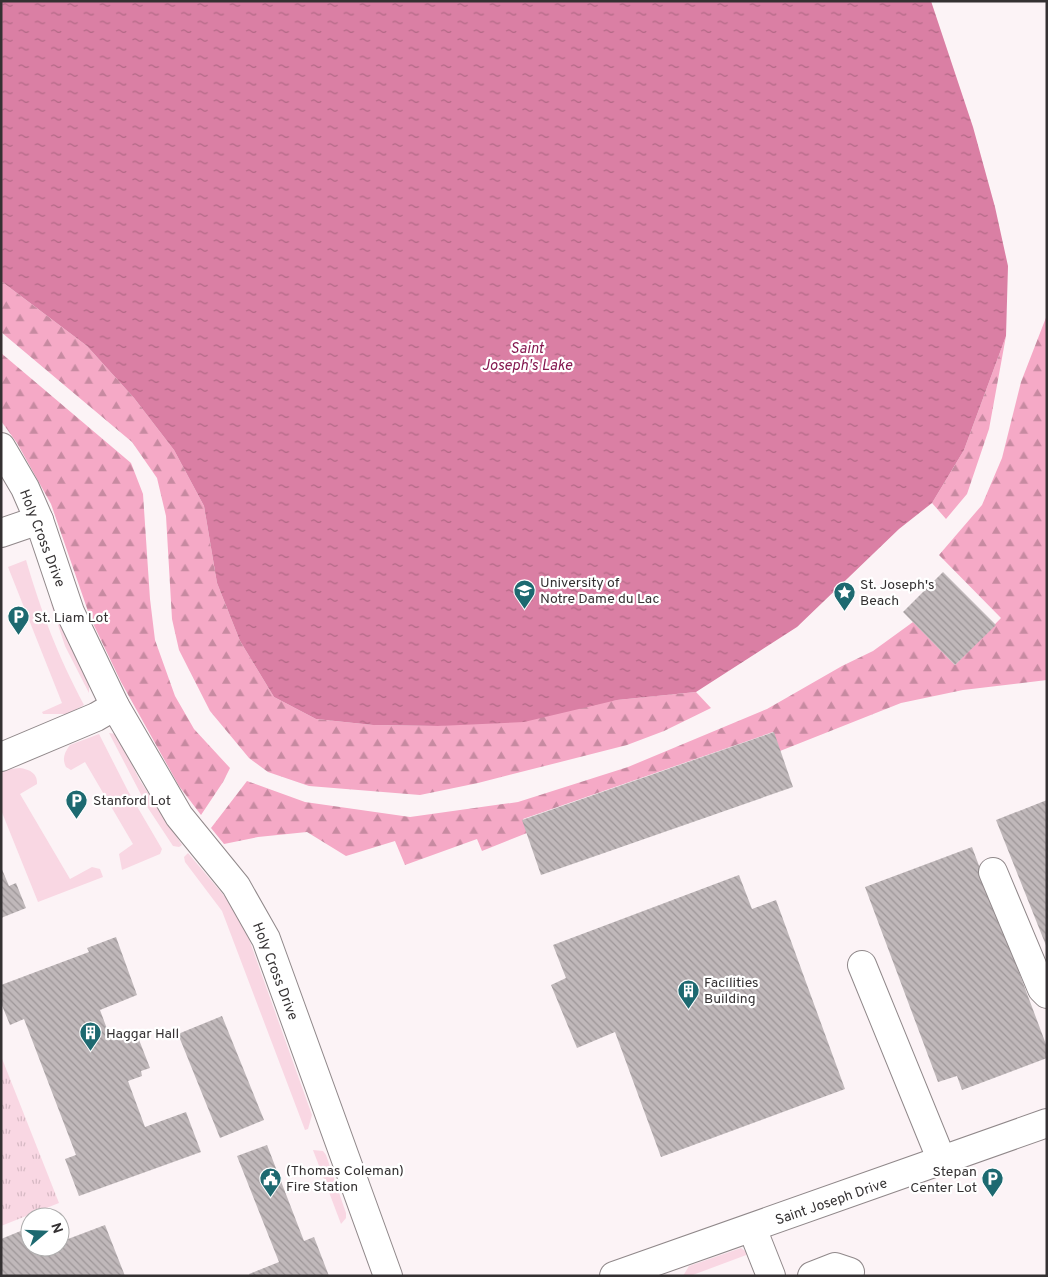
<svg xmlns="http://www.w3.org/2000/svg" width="1048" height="1277" font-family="Overpass,sans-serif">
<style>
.green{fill:#f9d7e3}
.forest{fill:url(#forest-firs)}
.park{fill:url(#park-tufts)}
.water{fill:url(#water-ripples)}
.building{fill:url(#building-back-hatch)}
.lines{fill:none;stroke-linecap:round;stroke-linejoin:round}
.minor-casing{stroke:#90888a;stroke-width:30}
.minor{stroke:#fff;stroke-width:28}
.labels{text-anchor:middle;stroke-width:4.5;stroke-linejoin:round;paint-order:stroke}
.street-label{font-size:14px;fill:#343132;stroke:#fff}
.poi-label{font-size:14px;fill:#343132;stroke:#fff;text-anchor:start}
.water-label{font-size:15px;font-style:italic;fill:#851950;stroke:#fff}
</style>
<defs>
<pattern id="forest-firs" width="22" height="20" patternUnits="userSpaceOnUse" patternTransform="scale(1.25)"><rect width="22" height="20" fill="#f5a9c6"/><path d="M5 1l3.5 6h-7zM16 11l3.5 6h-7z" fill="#c78aa1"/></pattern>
<pattern id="park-tufts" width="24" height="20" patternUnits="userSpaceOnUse" patternTransform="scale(1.25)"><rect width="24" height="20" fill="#f9d7e3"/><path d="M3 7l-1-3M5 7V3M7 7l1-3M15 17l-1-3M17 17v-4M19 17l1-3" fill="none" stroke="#d6b9c3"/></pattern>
<pattern id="water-ripples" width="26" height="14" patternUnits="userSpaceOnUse" patternTransform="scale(1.25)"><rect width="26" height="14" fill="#da7fa4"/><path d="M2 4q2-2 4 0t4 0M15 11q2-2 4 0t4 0" fill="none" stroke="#b26986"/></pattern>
<pattern id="building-back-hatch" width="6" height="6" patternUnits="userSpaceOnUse" patternTransform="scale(1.25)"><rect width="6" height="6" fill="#c0b8ba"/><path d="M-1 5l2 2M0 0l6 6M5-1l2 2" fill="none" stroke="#9d9698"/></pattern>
</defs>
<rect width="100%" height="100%" fill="#fcf3f6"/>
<g class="green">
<path d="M 26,560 C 42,614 57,654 84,705 L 67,714 L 43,714 L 42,712 L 62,703 L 8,567 Z"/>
<path d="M 50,601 L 89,685 L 89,693 L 65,646 Z"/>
<path d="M 109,733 L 116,734 L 119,738 L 139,779 L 182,845 L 179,847 L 173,846 L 148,808 Z"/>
<path d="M 99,734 L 128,791 L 162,849 L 160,854 L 122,870 L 119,854 L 133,844 L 85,762 L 71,770 L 66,767 C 62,759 64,753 70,745 Z"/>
<path d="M 20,768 C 28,769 38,773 37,784 L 20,794 L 70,879 L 92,867 L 100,869 L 103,877 L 38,902 L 1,810 L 1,770 Z"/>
<path d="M 188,853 L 232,905 L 249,939 L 312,1115 L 308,1129 L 305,1130 L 222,911 L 185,862 L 184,857 Z"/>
<path d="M 313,1150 L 323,1151 L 326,1155 L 346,1213 L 346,1218 L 341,1224 Z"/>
<path d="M 741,1248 L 749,1254 L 690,1276 L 683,1276 L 689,1266 Z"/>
</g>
<g class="forest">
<path d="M 1,281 L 87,346 L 134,398 L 174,450 L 204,506 L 217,583 L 240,641 L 274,697 L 316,719 L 373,725 L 438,726 L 617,700 L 696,692 L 711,708 L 664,731 L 627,745 L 478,783 L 420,795 L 309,786 L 268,772 L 249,758 L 210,711 L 179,650 L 172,619 L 166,516 L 157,478 L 132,442 L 1,332 Z"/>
<path d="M 1047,315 L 1047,680 L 963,690 L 901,703 L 780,751 L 773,732 L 523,819 L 527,833 L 482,851 L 477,839 L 405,865 L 395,841 L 346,856 L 307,832 L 258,837 L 224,844 L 211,828 L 247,781 L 305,802 L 410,817 L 518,802 L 628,767 L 767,709 L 842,666 L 873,651 L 913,622 L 955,665 L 1001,618 L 939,555 L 982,505 L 1002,458 L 1021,382 Z"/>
<path d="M 1006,336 L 989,429 L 967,494 L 946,519 L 932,503 L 964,450 Z"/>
<path d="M 1,353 L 131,463 L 143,494 L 150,599 L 155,640 L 175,696 L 194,729 L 230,768 L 223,782 L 201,815 L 179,786 L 121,682 L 90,617 L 51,504 L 17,443 L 1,421 Z"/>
</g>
<path class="park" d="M 1,1056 L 59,1203 L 1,1226 Z"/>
<path class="water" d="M 1,1 L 931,1 L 973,127 L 995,207 L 1008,266 L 1006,336 L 964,450 L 932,503 L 899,529 L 797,627 L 696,692 L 617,700 L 524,722 L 438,726 L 373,725 L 316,719 L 274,697 L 240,641 L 217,583 L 204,506 L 174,450 L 134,398 L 87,346 L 1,281 Z"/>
<g class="building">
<path d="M 943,572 L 996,625 L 955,665 L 903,612 Z"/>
<path d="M 774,732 L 793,787 L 541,875 L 522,820 Z"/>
<path d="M 1047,800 L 1047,948 L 996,820 Z"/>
<path d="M 972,847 L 1047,1047 L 1047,1058 L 962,1090 L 957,1076 L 938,1082 L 865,887 Z"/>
<path d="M 1,867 L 9,886 L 16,883 L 26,908 L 1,918 Z"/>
<path d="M 739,875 L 752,909 L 776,900 L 845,1089 L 661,1157 L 615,1032 L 577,1048 L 551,985 L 566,978 L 553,945 Z"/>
<path d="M 116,937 L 137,995 L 100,1010 L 110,1037 L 125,1031 L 127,1035 L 136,1032 L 150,1068 L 141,1071 L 142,1076 L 128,1081 L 145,1127 L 186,1112 L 201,1152 L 79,1196 L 65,1159 L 76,1155 L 24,1019 L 10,1025 L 1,1003 L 1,985 L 89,952 L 87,948 Z"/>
<path d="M 222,1016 L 264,1120 L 220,1138 L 178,1034 Z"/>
<path d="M 267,1145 L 304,1241 L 314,1237 L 329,1276 L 250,1276 L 249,1274 L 279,1262 L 237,1156 Z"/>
<path d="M 105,1225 L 125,1276 L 1,1276 L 1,1239 L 28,1228 L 30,1247 L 35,1247 L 37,1252 L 49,1247 L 60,1247 L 60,1242 Z"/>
</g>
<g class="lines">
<defs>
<g id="minor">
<path d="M 1,447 L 25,488 L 39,520 L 70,612 L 115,706 L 179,816 L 236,886 L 266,939 L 388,1276"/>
<path d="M 1,533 L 39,520"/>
<path d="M 1,757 L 96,717 L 115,706"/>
<path d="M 993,872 L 1042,989 L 1047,994"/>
<path d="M 862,965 L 942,1161"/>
<path d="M 752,1228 L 771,1276"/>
<path d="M 614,1276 L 1047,1123"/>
<path d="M 812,1276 L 835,1267 L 850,1272 L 848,1276"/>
</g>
</defs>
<use href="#minor" class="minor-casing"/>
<use href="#minor" class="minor"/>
</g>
<defs>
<symbol id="university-pin" viewBox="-11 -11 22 30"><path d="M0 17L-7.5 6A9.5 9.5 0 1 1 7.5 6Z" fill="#1d6970" stroke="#fff"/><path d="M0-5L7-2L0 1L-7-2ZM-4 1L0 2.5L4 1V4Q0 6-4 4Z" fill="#fff"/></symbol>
<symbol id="sight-pin" viewBox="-11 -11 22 30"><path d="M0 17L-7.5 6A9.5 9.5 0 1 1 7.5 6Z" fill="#1d6970" stroke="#fff"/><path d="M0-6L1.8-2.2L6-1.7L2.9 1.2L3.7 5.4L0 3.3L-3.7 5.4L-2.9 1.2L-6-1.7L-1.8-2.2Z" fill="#fff"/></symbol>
<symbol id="parking-pin" viewBox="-11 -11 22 30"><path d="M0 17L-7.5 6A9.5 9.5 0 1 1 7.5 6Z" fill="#1d6970" stroke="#fff"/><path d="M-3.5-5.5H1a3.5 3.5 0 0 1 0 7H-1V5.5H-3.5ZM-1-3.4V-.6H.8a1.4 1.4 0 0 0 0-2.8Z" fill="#fff"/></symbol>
<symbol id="building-pin" viewBox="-11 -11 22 30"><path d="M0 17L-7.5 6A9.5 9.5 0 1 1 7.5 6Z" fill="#1d6970" stroke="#fff"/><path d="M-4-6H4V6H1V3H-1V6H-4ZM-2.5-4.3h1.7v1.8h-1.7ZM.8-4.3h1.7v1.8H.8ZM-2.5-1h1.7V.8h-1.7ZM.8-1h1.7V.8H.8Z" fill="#fff"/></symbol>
<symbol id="civic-pin" viewBox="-11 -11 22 30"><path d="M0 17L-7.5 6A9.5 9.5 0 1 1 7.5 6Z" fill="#1d6970" stroke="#fff"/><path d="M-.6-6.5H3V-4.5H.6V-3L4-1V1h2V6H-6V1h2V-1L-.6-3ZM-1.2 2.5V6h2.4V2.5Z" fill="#fff"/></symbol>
</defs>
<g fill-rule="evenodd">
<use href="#university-pin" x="512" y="578" width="25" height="34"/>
<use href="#sight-pin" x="832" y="580" width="25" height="34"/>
<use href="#parking-pin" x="6" y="604" width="25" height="34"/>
<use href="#parking-pin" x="64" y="788" width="25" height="34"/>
<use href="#building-pin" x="676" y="978" width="25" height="34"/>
<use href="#building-pin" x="78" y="1020" width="25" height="34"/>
<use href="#civic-pin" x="258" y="1166" width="25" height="34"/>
<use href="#parking-pin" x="980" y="1166" width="25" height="34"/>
</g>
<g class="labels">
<g class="street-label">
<text transform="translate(43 538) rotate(69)" y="5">Holy Cross Drive</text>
<text transform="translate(276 971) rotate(69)" y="5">Holy Cross Drive</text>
<text transform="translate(831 1201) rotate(-19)" y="5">Saint Joseph Drive</text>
</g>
<g class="poi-label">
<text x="540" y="587">University of<tspan x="540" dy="16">Notre Dame du Lac</tspan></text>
<text x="860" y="589">St. Joseph's<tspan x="860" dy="16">Beach</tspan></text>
<text x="34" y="622">St. Liam Lot</text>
<text x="93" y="805">Stanford Lot</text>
<text x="704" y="987">Facilities<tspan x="704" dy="16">Building</tspan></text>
<text x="106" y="1038">Haggar Hall</text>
<text x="286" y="1175">(Thomas Coleman)<tspan x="286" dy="16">Fire Station</tspan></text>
<text x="977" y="1176" text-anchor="end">Stepan<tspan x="977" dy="16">Center Lot</tspan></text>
</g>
<g class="water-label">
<text x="527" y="353">Saint<tspan x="527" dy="17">Joseph's Lake</tspan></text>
</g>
</g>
<rect width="1048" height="1277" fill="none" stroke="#343132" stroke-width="5"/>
<g transform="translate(45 1232) rotate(71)"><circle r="24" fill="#ffffff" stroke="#aeadad"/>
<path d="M0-4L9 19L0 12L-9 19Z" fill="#1d6970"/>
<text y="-8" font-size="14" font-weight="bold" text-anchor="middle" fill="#343132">N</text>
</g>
</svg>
